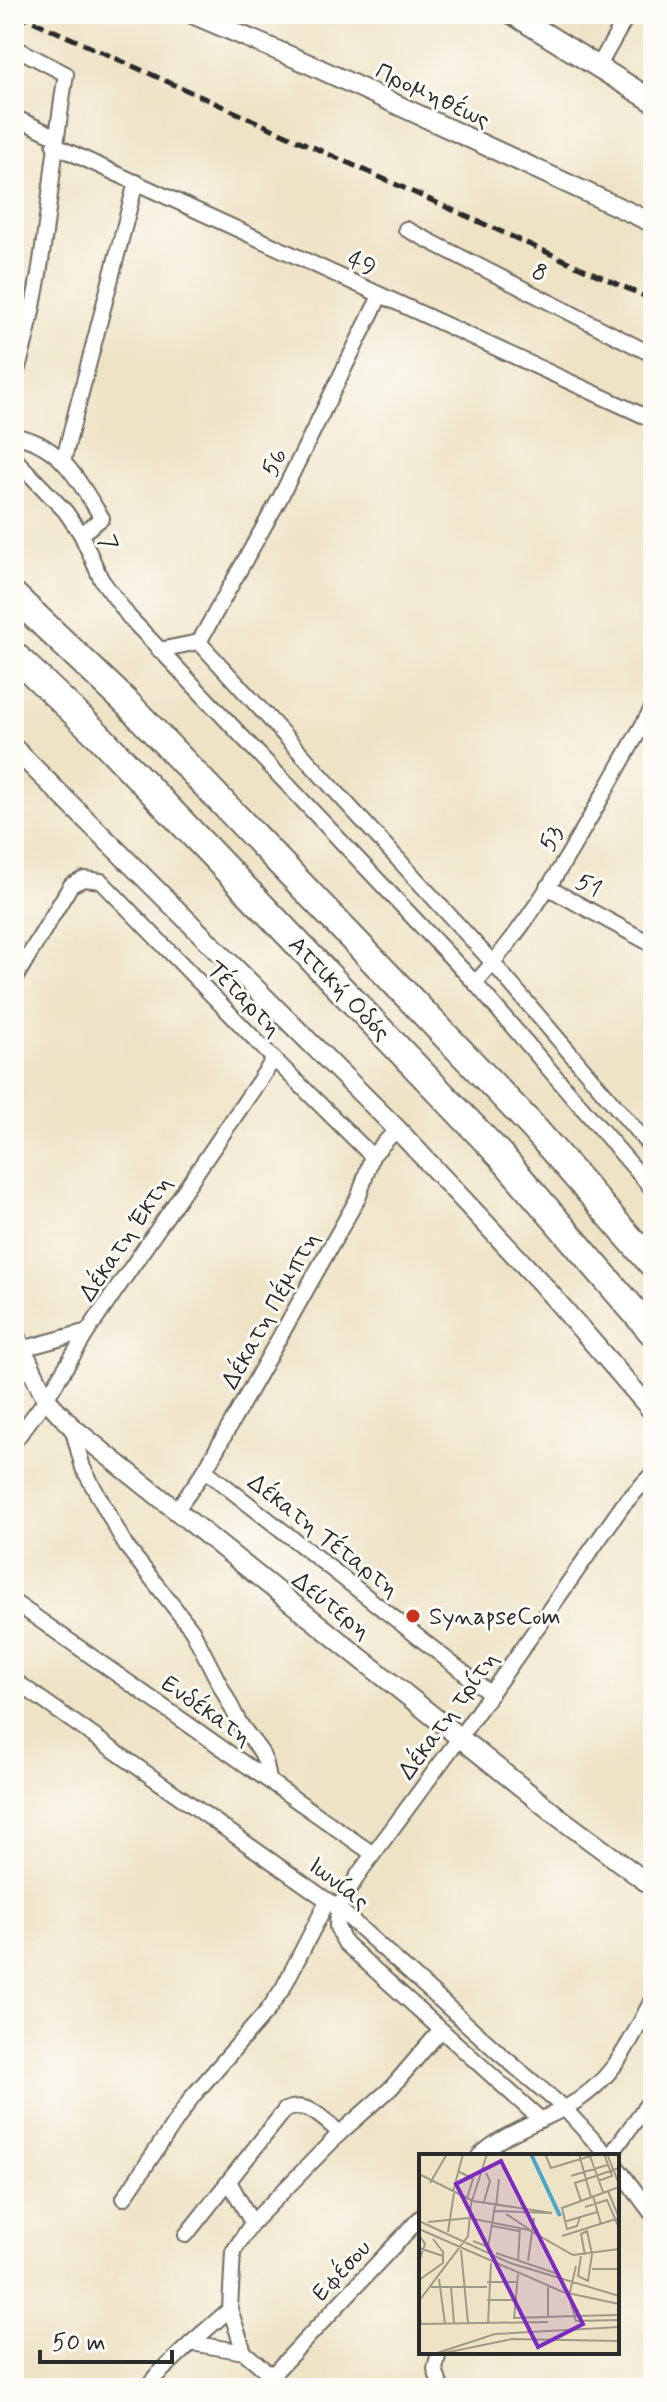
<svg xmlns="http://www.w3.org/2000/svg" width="667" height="2402" font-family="Mynerve,sans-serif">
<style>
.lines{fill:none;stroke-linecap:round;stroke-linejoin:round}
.minor-casing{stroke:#706b61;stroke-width:18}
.tertiary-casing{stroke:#706b61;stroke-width:22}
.secondary-casing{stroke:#706b61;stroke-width:24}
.motorway-casing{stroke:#706b61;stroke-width:30}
.minor{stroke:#fff;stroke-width:14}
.tertiary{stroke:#fff;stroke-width:18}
.secondary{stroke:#fff;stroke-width:20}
.motorway{stroke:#fff;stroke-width:26}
.rail{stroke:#2b2b2b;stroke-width:5;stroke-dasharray:12 6;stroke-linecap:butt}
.poi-dot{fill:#c8321e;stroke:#fdfcf7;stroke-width:3}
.labels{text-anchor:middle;stroke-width:6;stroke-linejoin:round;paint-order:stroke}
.street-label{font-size:24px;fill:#2b2b2b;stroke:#fdfcf7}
.poi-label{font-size:24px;fill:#2b2b2b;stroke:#fdfcf7;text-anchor:start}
.inset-river{fill:none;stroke:#4da6ca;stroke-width:4}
.inset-road{fill:none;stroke:#a19988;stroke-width:2}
.view{fill:#7b2cbf;fill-opacity:0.15;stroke:#7b2cbf;stroke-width:4}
.inset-edge{fill:none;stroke:#2b2b2b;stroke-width:4}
</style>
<rect width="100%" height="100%" fill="#fdfcf7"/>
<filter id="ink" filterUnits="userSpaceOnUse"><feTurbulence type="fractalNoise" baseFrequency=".0125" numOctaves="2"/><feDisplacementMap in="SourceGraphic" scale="16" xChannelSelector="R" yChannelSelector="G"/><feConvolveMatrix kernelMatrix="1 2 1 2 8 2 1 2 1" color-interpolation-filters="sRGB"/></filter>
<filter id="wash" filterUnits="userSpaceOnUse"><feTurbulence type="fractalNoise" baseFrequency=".006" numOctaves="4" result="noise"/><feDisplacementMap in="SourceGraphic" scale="32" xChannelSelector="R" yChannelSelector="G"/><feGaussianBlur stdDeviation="1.8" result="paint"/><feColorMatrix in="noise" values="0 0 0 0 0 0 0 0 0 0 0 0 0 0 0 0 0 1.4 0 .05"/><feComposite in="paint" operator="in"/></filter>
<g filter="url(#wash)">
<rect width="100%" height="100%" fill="#efe3c6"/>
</g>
<g filter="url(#ink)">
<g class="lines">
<defs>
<g id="minor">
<path d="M 14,47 L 66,74 C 49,176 46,282 14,381"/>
<path d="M 598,67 L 628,14"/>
<path d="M 14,117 L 55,136"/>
<path d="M 54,145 L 653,420"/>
<path d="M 406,229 L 653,355"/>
<path d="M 14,436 C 61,443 78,481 102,518 L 81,534"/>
<path d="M 14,458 L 65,511 L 81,534 L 101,579 L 129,617 L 475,983 L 653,1190"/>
<path d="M 63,462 L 136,182"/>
<path d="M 199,642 L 493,963 L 653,1150"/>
<path d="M 199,642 L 280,498 L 380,296"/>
<path d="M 159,650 L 199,642"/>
<path d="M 547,887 L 653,945"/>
<path d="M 14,980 L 71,885 L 84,879 L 101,881 L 274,1059 L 372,1156"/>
<path d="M 475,983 C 549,903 598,801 653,707"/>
<path d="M 22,1349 L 88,1331"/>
<path d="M 72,1427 L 83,1468 L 126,1546 L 192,1630 L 240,1724 L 261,1752 L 266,1764 L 269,1780"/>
<path d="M 14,1442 L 46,1399 L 88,1331 L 274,1059"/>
<path d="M 205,1470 L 491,1694"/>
<path d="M 176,1511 L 205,1470 L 359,1196 L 372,1156 L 397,1129"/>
<path d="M 14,1602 L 373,1854"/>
<path d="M 14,1680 L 338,1908 L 499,2053 L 564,2108 L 608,2156"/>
<path d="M 540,2119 L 345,1943 L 337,1927 L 338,1908 L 360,1872 L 460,1737 L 623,1505 L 653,1473"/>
<path d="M 479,2156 C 505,2132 535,2124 565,2108 C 613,2082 629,2044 653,1998"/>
<path d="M 610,2156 L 653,2096"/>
<path d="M 617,2167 L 653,2215"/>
<path d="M 229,2181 L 252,2223"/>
<path d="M 124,2198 L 192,2097 L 268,2010 L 283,1988 L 328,1900"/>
<path d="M 186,2235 L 285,2110 C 308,2100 323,2119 340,2133"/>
<path d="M 191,2343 L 230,2309"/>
<path d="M 439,2352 L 435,2369 L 441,2388"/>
<path d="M 271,2375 L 244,2352 L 230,2309 L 233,2252 L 252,2223 L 340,2133 L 391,2088 L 441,2030"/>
<path d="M 148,2388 L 155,2377 L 191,2343 L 244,2352"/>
<path d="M 260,2388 L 421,2217"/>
</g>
<g id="tertiary">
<path d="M 192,14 L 309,64 L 653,223"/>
<path d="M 14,748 L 397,1129 L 542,1284 L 653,1412"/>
<path d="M 14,1332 L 46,1399 L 72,1427 L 560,1818 L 653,1887"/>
</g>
<path id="secondary" d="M 513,14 L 653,101"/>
<g id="motorway">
<path d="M 14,596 L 127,703 L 532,1126 L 653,1265"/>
<path d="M 14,655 L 98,735 L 501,1156 L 653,1333"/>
</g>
</defs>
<use href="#minor" class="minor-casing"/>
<use href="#tertiary" class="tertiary-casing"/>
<use href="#secondary" class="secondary-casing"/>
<use href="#motorway" class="motorway-casing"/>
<use href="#minor" class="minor"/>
<use href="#tertiary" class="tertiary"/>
<use href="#secondary" class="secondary"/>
<use href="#motorway" class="motorway"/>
<path class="rail" d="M 17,14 L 653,300"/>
</g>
</g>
<circle class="poi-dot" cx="413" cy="1616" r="8"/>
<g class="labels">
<g class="street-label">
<text transform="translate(433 95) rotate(25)" y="8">Προμηθέως</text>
<text transform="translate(362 263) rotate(25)" y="8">49</text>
<text transform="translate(540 272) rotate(27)" y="8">8</text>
<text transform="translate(274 462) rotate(-64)" y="8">56</text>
<text transform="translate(109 543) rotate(66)" y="8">7</text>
<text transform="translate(551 838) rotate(-60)" y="8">53</text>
<text transform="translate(589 885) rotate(28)" y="8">51</text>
<text transform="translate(340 988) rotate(46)" y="8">Αττική Οδός</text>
<text transform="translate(245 998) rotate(46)" y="8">Τέταρτη</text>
<text transform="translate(125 1238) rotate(-56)" y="8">Δέκατη Έκτη</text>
<text transform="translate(270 1310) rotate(-61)" y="8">Δέκατη Πέμπτη</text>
<text transform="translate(324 1535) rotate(38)" y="8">Δέκατη Τέταρτη</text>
<text transform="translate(332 1605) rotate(38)" y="8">Δεύτερη</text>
<text transform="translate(207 1710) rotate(35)" y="8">Ενδέκατη</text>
<text transform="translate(448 1715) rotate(-54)" y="8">Δέκατη τρίτη</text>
<text transform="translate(339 1883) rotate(38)" y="8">Ιωνίας</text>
<text transform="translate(341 2270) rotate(-47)" y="8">Εφέσου</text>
</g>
<g class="poi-label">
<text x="429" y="1624">SynapseCom</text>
</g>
</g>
<g transform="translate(419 2154)">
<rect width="200" height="200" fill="#efe3c6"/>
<path class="inset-river" d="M 112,0 L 141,62"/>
<path class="inset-road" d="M 126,0 L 132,14 L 178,0M 160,0 L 172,43M 188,0 L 200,30M 171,2 L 184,38M 39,17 L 54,25 L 48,44M 0,20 L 54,47 L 133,59M 152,22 L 188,11M 179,27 L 193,22 L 185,0M 11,29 L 28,0M 189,37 L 200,64M 34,38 L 44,0M 174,42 L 182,70M 162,47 L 156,29 L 200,14M 65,48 L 71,27 L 67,19M 77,52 L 80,25M 166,53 L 188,46 L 200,74M 75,57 L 133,59M 87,60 L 110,75M 161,63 L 158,72 L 148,75 L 143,54 L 200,33M 0,67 L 91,109 L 200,142M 9,68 L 50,64 L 110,76 L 154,101 L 200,95M 145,68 L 178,58M 73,72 L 100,77M 0,75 L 144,138 L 200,150M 29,78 L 35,39M 0,81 L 6,90 L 0,108M 143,82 L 200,64M 54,87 L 69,93 L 76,52M 0,94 L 24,102M 42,96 L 49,169M 77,99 L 136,119M 162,102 L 159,122 L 169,127 L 173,100 L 168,77 L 162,80 L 166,101M 99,107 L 101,74M 109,107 L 115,64M 157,112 L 150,142 L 157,167 L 200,166M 173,115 L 200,115M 20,125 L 26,170M 0,126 L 24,109 L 24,98 L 14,85M 68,128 L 97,128M 12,133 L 68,133M 32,133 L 35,169M 68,146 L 96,146M 0,147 L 49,82 L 52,50 L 68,0M 0,157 L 2,170 L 129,168M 156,162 L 200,161M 129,163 L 129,133M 95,164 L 156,162M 95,165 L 99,120M 69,169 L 72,109M 15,200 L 76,180 L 200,173M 20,200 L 93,185 L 200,187"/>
<path class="view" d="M 82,7 L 164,170 L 119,193 L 37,30 Z"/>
<rect width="200" height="200" class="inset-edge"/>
</g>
<rect width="667" height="2402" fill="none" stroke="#fdfcf7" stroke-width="48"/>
<path d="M40 2350v12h132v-12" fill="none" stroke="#2b2b2b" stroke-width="4"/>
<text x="52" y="2350" font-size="24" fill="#2b2b2b" stroke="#fdfcf7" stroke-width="6" paint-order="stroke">50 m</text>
</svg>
